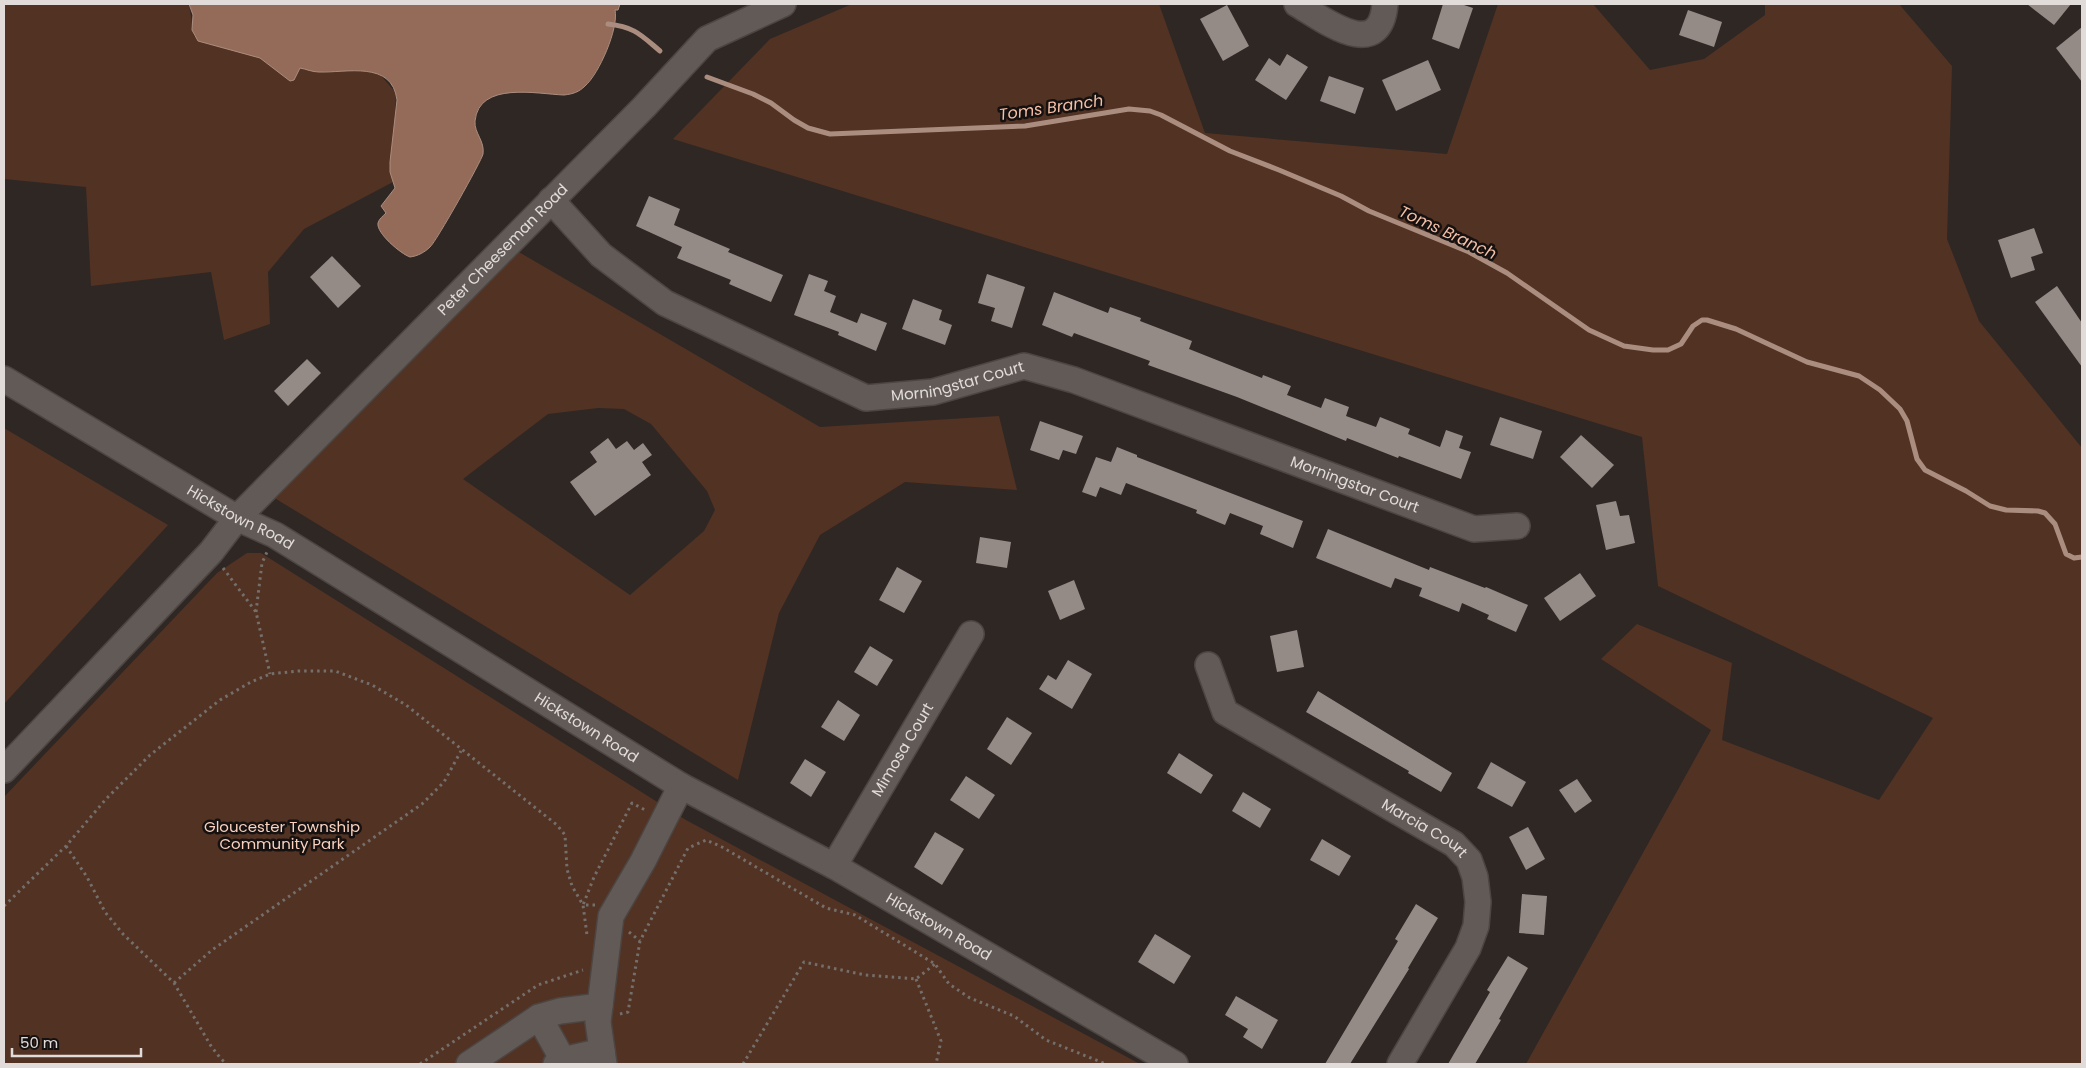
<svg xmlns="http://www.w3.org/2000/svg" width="2086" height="1068" font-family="Poppins,sans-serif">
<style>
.green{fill:#523223;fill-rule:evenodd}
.water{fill:#946b58;stroke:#ab8d7f}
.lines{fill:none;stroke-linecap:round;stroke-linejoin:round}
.stream{stroke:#ab8d7f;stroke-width:5}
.building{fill:#948b87}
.minor-casing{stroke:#4c4542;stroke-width:28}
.path{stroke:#756f6c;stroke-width:3;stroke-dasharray:2.5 4;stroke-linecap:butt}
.minor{stroke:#625a56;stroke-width:25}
.labels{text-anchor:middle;stroke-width:5;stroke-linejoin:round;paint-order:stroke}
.street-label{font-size:15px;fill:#e1dcda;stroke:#141110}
.park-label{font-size:15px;fill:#fbd1be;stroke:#141110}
.water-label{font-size:16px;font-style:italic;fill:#f6bfa6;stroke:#141110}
</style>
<rect width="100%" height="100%" fill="#2f2724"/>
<g class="green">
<path d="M 4,4 L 189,4 L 194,36 L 370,63 L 396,93 L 393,182 L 304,229 L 268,272 L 270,324 L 224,340 L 211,272 L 91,286 L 86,187 L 4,179 Z"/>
<path d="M 852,4 L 1159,4 L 1205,133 L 1447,154 L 1498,4 L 1593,4 L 1650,70 L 1704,59 L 1765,15 L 1765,4 L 1899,4 L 1952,66 L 1947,239 L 1979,321 L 2082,448 L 2082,1064 L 1526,1064 L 1711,730 L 1601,659 L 1637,624 L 1732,663 L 1722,740 L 1879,800 L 1933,718 L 1658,586 L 1642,437 L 673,139 L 770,39 Z"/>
<path d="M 505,244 L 820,427 L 999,416 L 1017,490 L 905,482 L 820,535 L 779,613 L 738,780 L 263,491 ZM 598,408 L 624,409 L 651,424 L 707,491 L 715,510 L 704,531 L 630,595 L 463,479 L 548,414 Z"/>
<path d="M 4,428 L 168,525 L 4,704 Z"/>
<path d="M 247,553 L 261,553 L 686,820 L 1140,1064 L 4,1064 L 4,797 L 217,573 Z"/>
</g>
<path class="water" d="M 189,4 L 620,4 L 618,10 L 615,10 C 619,28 599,74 585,86 C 579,92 573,94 564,95 C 537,94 479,81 475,121 C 474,133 485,141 483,154 C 482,160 436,242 430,247 C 425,252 418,256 410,257 C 401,254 376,233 378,223 C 379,219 383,216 386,213 L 381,206 L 395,188 L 390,172 L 390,162 L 397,100 C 392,60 346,73 319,72 C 312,72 306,69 300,68 L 294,80 L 290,81 L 260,58 L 198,41 L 192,30 L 193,15 Z"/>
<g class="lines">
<g class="stream">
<path d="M 608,24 C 635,27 641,35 660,51"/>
<path d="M 707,77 L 753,94 L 771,103 L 794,120 L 808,128 L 830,134 L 1025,126 L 1129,109 L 1150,111 L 1161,115 L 1230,151 L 1279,170 L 1341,196 L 1369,211 L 1469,252 L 1507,273 L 1589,330 L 1624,346 L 1653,350 L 1668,350 L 1681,344 L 1693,326 L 1702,320 L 1707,320 L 1736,329 L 1807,362 L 1859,376 L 1880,390 L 1900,409 L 1907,421 L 1917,459 L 1925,470 L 1966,491 L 1990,506 L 2006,510 L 2038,511 L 2045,513 L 2055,524 L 2066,554 L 2074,558 L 2082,557"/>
</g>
</g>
<g class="building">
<path d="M 1443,4 L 1461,4 L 1473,8 L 1459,49 L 1432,39 Z"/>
<path d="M 2027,4 L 2071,4 L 2054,25 Z"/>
<path d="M 1227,5 L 1249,46 L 1223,61 L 1200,19 Z"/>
<path d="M 1688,10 L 1722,22 L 1714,47 L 1679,35 Z"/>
<path d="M 2082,27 L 2082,82 L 2056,48 Z"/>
<path d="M 1287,54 L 1308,67 L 1286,100 L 1255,80 L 1269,58 L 1280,66 Z"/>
<path d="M 1428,60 L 1441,90 L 1396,111 L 1382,80 Z"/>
<path d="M 1329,76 L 1364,88 L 1355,114 L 1320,101 Z"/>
<path d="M 649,196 L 680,209 L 674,225 L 730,249 L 728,252 L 783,275 L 771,302 L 729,284 L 731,280 L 677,258 L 682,247 L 636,226 Z"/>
<path d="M 2034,228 L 2043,253 L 2031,257 L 2035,270 L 2011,278 L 1998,240 Z"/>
<path d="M 332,256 L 361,286 L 338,308 L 310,277 Z"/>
<path d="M 809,274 L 828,281 L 824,291 L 836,296 L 830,312 L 857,323 L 861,313 L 887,323 L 876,351 L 838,335 L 839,332 L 794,315 Z"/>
<path d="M 987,274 L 1025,287 L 1012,328 L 991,321 L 995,308 L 978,303 Z"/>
<path d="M 2057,286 L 2082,323 L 2082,367 L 2035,302 Z"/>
<path d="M 1054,292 L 1108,313 L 1110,307 L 1141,318 L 1140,321 L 1192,341 L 1189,349 L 1262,378 L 1263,375 L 1291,386 L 1287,395 L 1321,408 L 1325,398 L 1349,407 L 1346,416 L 1376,427 L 1380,417 L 1410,429 L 1408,434 L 1440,447 L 1446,430 L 1463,436 L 1459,448 L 1471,452 L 1461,479 L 1399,456 L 1398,458 L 1347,438 L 1346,441 L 1237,397 L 1148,365 L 1150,361 L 1074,333 L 1072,337 L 1042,325 Z"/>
<path d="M 913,299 L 942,310 L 939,320 L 952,325 L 945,345 L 902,329 Z"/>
<path d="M 307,359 L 321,373 L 288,406 L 274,391 Z"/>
<path d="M 1500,417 L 1542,431 L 1533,459 L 1490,445 Z"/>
<path d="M 1040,421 L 1083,436 L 1076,454 L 1063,450 L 1059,460 L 1030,450 Z"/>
<path d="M 1581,435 L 1614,465 L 1592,488 L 1560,457 Z"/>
<path d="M 608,438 L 616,449 L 627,441 L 634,450 L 643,443 L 652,455 L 642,462 L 651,475 L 595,516 L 570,482 L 597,462 L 590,452 Z"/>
<path d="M 1117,447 L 1137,455 L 1137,457 L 1303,521 L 1293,548 L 1260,534 L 1263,526 L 1230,513 L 1225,525 L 1196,513 L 1197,510 L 1126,483 L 1121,495 L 1100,487 L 1096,497 L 1082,492 L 1096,457 L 1111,462 Z"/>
<path d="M 1616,501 L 1620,516 L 1629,515 L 1635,543 L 1606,550 L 1596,505 Z"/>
<path d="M 1328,529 L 1429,570 L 1430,567 L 1485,588 L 1486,587 L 1528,605 L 1516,632 L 1487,619 L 1489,615 L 1462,603 L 1459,612 L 1419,596 L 1422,588 L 1395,578 L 1391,588 L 1316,558 Z"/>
<path d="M 980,537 L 1011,542 L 1007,568 L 976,563 Z"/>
<path d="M 897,567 L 922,581 L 904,613 L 879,600 Z"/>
<path d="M 1580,573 L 1596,596 L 1560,621 L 1544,598 Z"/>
<path d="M 1074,580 L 1085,609 L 1060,620 L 1048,591 Z"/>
<path d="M 1297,630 L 1304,667 L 1277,672 L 1270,636 Z"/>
<path d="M 870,646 L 893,660 L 877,686 L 854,672 Z"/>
<path d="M 1068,660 L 1092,674 L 1072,709 L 1039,689 L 1048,675 L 1056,680 Z"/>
<path d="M 1318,691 L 1452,773 L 1441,792 L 1408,773 L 1409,771 L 1306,712 Z"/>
<path d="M 838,700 L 860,715 L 844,741 L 821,727 Z"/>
<path d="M 1007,717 L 1032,733 L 1011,765 L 987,749 Z"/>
<path d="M 1179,753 L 1213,775 L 1201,794 L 1167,773 Z"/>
<path d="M 805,759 L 826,772 L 811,797 L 790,783 Z"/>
<path d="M 1491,762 L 1526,782 L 1512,807 L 1477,788 Z"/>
<path d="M 966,776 L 995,795 L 979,819 L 950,800 Z"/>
<path d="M 1577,779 L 1592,801 L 1575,813 L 1559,790 Z"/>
<path d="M 1243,792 L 1271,809 L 1260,828 L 1232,811 Z"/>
<path d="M 1528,827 L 1545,859 L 1526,870 L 1509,837 Z"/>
<path d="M 935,832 L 964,849 L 942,885 L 914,867 Z"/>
<path d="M 1322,839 L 1351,856 L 1339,876 L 1310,860 Z"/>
<path d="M 1522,894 L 1547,896 L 1544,935 L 1519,933 Z"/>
<path d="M 1416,904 L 1438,918 L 1408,968 L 1409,969 L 1350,1064 L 1325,1064 L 1398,941 L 1395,939 Z"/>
<path d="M 1155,934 L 1191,956 L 1174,984 L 1138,962 Z"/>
<path d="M 1508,956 L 1528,968 L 1499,1019 L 1501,1020 L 1475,1064 L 1448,1064 L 1490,992 L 1487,990 Z"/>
<path d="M 1236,996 L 1278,1020 L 1262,1049 L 1243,1037 L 1248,1029 L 1225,1015 Z"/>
</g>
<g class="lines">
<defs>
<g id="minor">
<path d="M 1297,4 C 1323,19 1380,64 1385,4"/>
<path id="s1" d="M 551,200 L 601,255 L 665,303 L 866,398 L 933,392 L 1024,366 L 1074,380 L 1474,529 L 1517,526"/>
<path id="s2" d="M 4,379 L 237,518 L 275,535 L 681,786 L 834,866 L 1175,1064"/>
<path id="s3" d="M 1208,665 L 1225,712 L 1454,844 L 1469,860 L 1475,877 L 1478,902 L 1476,926 L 1468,948 L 1400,1064"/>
<path id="s4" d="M 4,770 L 211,552 L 237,518 L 644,107 L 707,39 L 783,4"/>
<path id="s5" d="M 834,866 L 971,634"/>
<path d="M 539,1017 L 563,1060 L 556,1064"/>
<path d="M 563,1060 L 602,1051"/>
<path d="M 469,1064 L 539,1017 L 560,1011 L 600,1006"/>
<path d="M 604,1064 L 598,1022 L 611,916 L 643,861 L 681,786"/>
</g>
</defs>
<use href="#minor" class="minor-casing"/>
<g class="path">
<path d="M 223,568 L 256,612 L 270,674"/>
<path d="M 256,612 L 262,563 L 267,552"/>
<path d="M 66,846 L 87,877 L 105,912 L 123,934 L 174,983 L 211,1046 L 221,1059 L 227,1064"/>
<path d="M 595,905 L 583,905 L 594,877 L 632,803 L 647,811"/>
<path d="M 4,906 L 66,846 L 106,799 L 150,755 L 220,700 L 251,682 L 270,674 L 298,671 L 335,671 L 372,685 L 406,705 L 557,825 L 565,835 L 567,869 L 572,886 L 583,905 L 587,935"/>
<path d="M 629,932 L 640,941"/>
<path d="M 916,979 L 941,1041 L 936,1064"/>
<path d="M 174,983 L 212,950 L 422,804 L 444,782 L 461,751"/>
<path d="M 620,1014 L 628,1012 L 640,941 L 688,848 L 706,840 L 722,847 L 826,908 L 855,915 L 935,964 L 949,984 L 970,998 L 1014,1016 L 1046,1040 L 1106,1064"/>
<path d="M 420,1064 L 538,985 L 583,970"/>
<path d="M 743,1064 L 804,962 L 865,975 L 916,979 L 935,964"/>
</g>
<use href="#minor" class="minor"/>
</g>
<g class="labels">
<g class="street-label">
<text dy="5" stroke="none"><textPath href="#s4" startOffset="721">Peter Cheeseman Road</textPath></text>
<text dy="5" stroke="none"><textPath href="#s1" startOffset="470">Morningstar Court</textPath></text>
<text dy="5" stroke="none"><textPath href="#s1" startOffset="890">Morningstar Court</textPath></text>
<text dy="5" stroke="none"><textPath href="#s2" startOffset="274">Hickstown Road</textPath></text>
<text dy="5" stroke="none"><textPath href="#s2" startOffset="679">Hickstown Road</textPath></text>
<text dy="5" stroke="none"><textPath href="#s5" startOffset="135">Mimosa Court</textPath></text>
<text dy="5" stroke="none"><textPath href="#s3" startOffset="281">Marcia Court</textPath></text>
<text dy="5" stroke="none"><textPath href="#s2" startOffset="1084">Hickstown Road</textPath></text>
</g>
<g class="park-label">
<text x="282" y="832">Gloucester Township<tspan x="282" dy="17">Community Park</tspan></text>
</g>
<g class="water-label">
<text transform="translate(1051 107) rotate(-8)" y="6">Toms Branch</text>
<text transform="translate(1448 232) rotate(25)" y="6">Toms Branch</text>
</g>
</g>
<rect width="2086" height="1068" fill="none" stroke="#e1dcda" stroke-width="10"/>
<path d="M12 1048v8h129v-8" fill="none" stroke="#e1dcda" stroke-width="2.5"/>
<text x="20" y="1048" font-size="15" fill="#e1dcda" stroke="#141110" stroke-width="4" paint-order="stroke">50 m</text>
</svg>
